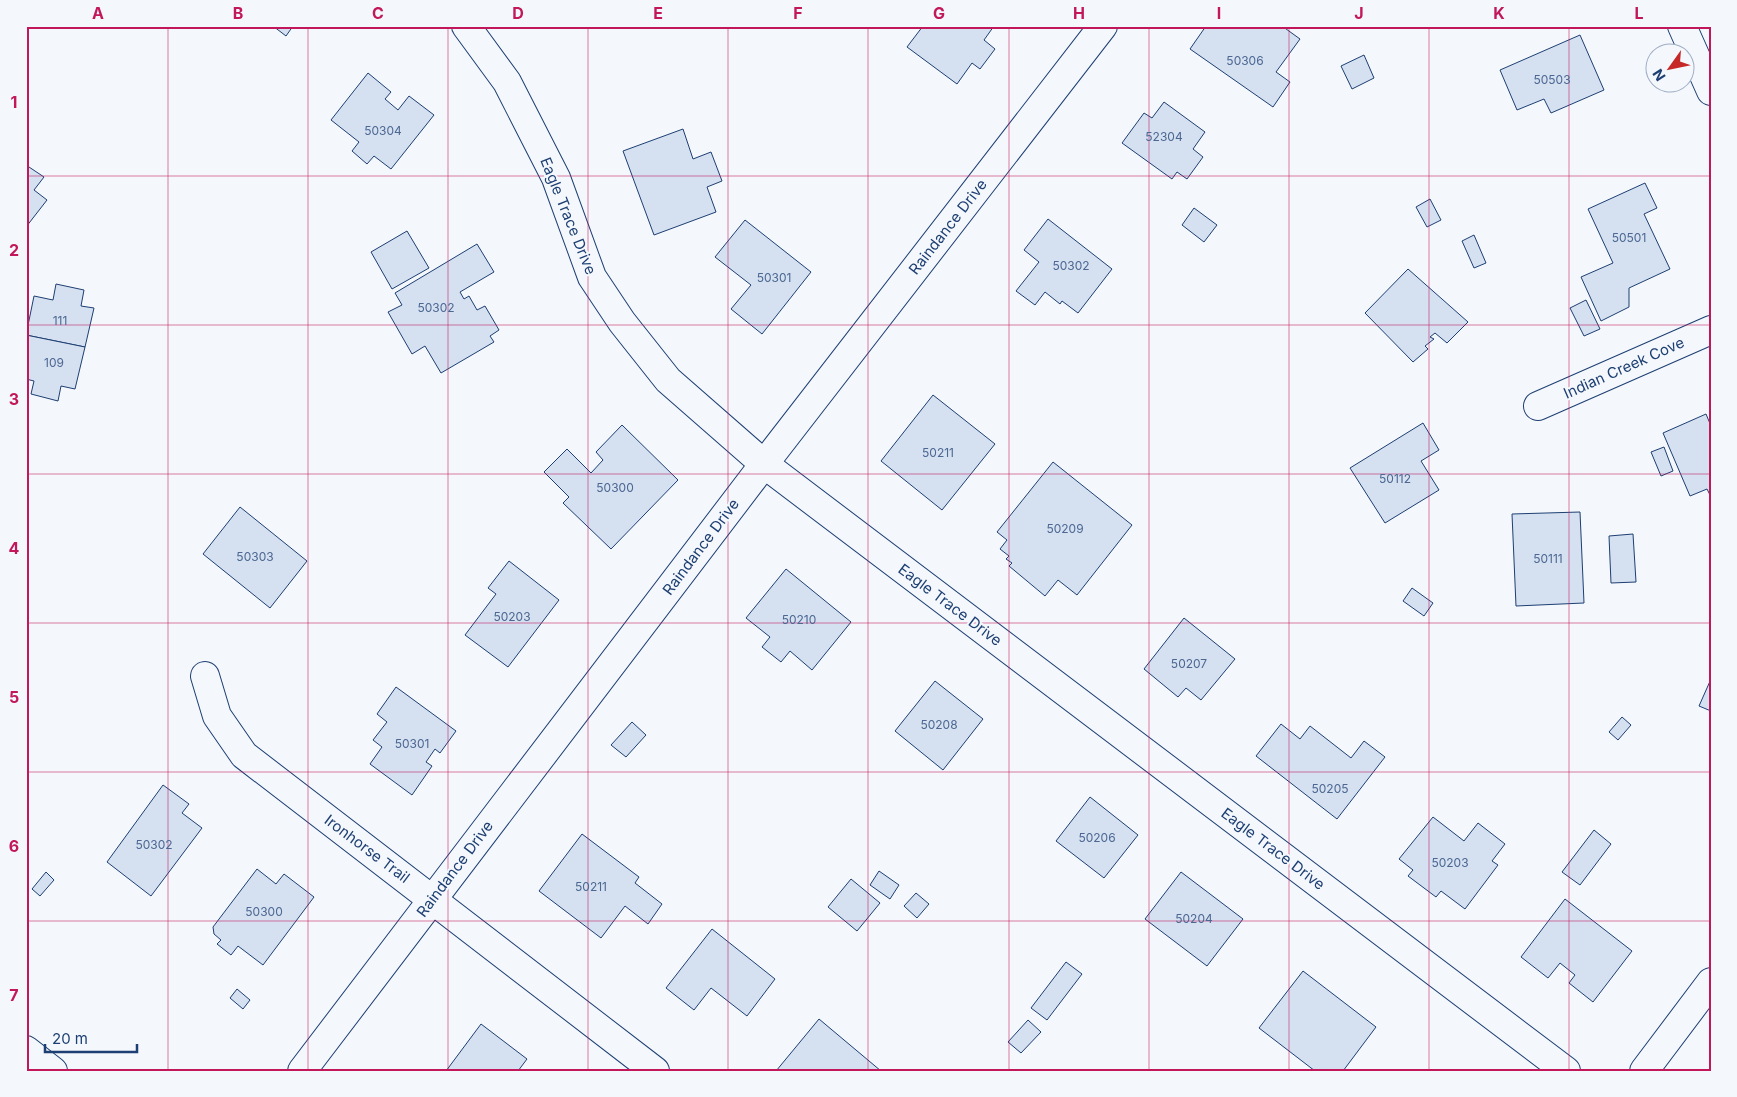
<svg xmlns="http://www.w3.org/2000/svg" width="1737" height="1097" font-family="Inter,sans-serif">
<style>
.building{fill:#d5e0f0;stroke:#1d3f73}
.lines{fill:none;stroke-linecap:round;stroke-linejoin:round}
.minor-casing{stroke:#1d3f73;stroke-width:30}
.primary-casing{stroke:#1d3f73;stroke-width:30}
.minor{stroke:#f4f7fb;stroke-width:28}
.primary{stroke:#f4f7fb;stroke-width:28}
.grid{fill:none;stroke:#c2185b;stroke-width:1;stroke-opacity:0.55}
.labels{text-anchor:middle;stroke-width:4;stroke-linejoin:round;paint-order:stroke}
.number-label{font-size:12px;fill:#4b6792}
.street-label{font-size:15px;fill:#1d3f73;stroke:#f4f7fb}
.neatline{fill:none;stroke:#c2185b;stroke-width:2}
.grid-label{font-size:16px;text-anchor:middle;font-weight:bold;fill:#c2185b}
</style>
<rect width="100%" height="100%" fill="#f4f7fb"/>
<g class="building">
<path d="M 273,26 L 293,26 L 286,36 Z"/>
<path d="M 923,26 L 994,26 L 984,40 L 995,49 L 980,69 L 972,63 L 957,84 L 907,47 Z"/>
<path d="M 1206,26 L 1282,26 L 1300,39 L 1276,72 L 1290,82 L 1273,107 L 1190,49 Z"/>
<path d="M 1580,35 L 1604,90 L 1551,113 L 1544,99 L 1517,110 L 1500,70 Z"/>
<path d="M 1364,55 L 1374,78 L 1352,89 L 1341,66 Z"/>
<path d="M 368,73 L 391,92 L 385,99 L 398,110 L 409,96 L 434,115 L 391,169 L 374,156 L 367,164 L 352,151 L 359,142 L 331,120 Z"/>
<path d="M 1164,102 L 1205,132 L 1193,149 L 1203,157 L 1187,179 L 1177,172 L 1172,179 L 1122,143 L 1144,113 L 1152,118 Z"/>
<path d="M 683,129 L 693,159 L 711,152 L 722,181 L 707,187 L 716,212 L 654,235 L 623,151 Z"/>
<path d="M 26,165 L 44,177 L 34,190 L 47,200 L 26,227 Z"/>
<path d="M 1645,183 L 1657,208 L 1644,214 L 1670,269 L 1629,288 L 1629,307 L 1601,321 L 1581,277 L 1613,263 L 1588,209 Z"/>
<path d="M 1430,199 L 1441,220 L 1427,227 L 1416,207 Z"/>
<path d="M 1194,208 L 1217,225 L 1204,242 L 1182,225 Z"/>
<path d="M 1048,219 L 1112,269 L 1078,313 L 1062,301 L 1060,304 L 1045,292 L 1035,305 L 1016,291 L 1039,262 L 1024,250 Z"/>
<path d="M 745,220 L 811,272 L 762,334 L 731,309 L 751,285 L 715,257 Z"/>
<path d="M 407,231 L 429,268 L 392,289 L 371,252 Z"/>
<path d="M 1474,235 L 1486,263 L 1474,268 L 1462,241 Z"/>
<path d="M 477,244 L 494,272 L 460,292 L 464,299 L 469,296 L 477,310 L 485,306 L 499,330 L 490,336 L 494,342 L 441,373 L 425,346 L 412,354 L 388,312 L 402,305 L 395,293 Z"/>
<path d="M 1408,269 L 1468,322 L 1447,343 L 1435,333 L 1430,337 L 1434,339 L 1425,346 L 1428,349 L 1413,362 L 1365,313 Z"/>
<path d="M 56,284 L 84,290 L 81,306 L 94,308 L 85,347 L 26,335 L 34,296 L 53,300 Z"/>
<path d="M 1586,300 L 1600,329 L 1584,336 L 1570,308 Z"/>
<path d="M 26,335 L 85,347 L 75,389 L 61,386 L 58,401 L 31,394 L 34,381 L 26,379 Z"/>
<path d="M 933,395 L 995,444 L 942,510 L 881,461 Z"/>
<path d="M 1706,414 L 1711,426 L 1711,497 L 1707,489 L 1690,496 L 1663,433 Z"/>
<path d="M 1423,423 L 1439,450 L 1421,461 L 1439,490 L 1385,523 L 1350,468 Z"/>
<path d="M 622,425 L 678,480 L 611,549 L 563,503 L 569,497 L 544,472 L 567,449 L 591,473 L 603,460 L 596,452 Z"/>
<path d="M 1664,447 L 1673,471 L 1661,476 L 1651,452 Z"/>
<path d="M 1053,462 L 1132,525 L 1077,595 L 1058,580 L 1045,596 L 1009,566 L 1012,563 L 1006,559 L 1009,556 L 1000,549 L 1007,540 L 997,532 Z"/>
<path d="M 240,507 L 307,561 L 270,608 L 203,554 Z"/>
<path d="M 1580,512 L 1584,603 L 1516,606 L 1512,514 Z"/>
<path d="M 1633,534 L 1636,582 L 1611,583 L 1609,536 Z"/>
<path d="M 509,561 L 559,600 L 508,667 L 465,635 L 496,594 L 488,588 Z"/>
<path d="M 786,569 L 851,622 L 812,670 L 790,651 L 781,662 L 762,647 L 770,637 L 746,618 Z"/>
<path d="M 1412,588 L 1433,603 L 1424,616 L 1403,601 Z"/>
<path d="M 1184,618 L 1235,659 L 1201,700 L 1186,688 L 1178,697 L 1144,669 Z"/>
<path d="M 1711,679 L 1711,711 L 1699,706 Z"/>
<path d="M 935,681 L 983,719 L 943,770 L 895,731 Z"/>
<path d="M 396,687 L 456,731 L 440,753 L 435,749 L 426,762 L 432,766 L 412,795 L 370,764 L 382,747 L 373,740 L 387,722 L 377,714 Z"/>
<path d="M 1622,717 L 1631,725 L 1618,740 L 1609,732 Z"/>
<path d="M 632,722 L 646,735 L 626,757 L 611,745 Z"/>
<path d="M 1281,724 L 1300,739 L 1310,726 L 1351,758 L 1364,741 L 1385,757 L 1337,819 L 1256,756 Z"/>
<path d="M 163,785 L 189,804 L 182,813 L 202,828 L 151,896 L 107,862 Z"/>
<path d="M 1090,797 L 1138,835 L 1104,878 L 1056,841 Z"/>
<path d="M 1433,817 L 1464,841 L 1478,823 L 1505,844 L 1492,861 L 1498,865 L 1465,909 L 1441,891 L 1436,897 L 1408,876 L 1413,870 L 1399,859 Z"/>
<path d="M 1594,830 L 1611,844 L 1580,885 L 1562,872 Z"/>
<path d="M 582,834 L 639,877 L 635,883 L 662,904 L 648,924 L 625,906 L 601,938 L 539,891 Z"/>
<path d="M 257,869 L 276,884 L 284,874 L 314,897 L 263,965 L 238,946 L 231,955 L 217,944 L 221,940 L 214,934 L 213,927 Z"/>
<path d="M 879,871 L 899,885 L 890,899 L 870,885 Z"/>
<path d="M 46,872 L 54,880 L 40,896 L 32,889 Z"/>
<path d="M 1181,872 L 1243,919 L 1207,966 L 1145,919 Z"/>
<path d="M 851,879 L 880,903 L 857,931 L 828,907 Z"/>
<path d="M 916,893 L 929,904 L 917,918 L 904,906 Z"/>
<path d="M 1565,899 L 1632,951 L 1593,1002 L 1569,983 L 1575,975 L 1560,963 L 1548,978 L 1521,957 Z"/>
<path d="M 712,929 L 775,979 L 747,1016 L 711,988 L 694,1010 L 666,988 Z"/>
<path d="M 1066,962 L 1082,974 L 1047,1020 L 1031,1008 Z"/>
<path d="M 1303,971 L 1376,1027 L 1343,1071 L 1315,1071 L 1259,1028 Z"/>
<path d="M 237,989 L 250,1000 L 243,1009 L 230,998 Z"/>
<path d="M 819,1019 L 881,1071 L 776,1071 Z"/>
<path d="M 1028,1020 L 1041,1032 L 1021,1053 L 1008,1042 Z"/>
<path d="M 481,1024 L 527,1059 L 518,1071 L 446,1071 Z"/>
</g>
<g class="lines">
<defs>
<g id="minor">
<path d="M 466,26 L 507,82 L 556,178 L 592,277 L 622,322 L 668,380 L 764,464 L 1566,1071"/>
<path d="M 1682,26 L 1711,91"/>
<path d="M 1538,406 L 1711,330"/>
<path d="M 205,676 L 217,716 L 244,755 L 655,1071"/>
<path d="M 302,1071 L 764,464 L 1103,26"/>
<path d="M 1644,1071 L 1711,982"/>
</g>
<path id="primary" d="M 26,1050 L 53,1071"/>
</defs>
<use href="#minor" class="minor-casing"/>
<use href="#primary" class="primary-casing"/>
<use href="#minor" class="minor"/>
<use href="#primary" class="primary"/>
</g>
<path class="grid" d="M 168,26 L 168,1071M 308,26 L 308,1071M 448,26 L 448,1071M 588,26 L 588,1071M 728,26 L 728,1071M 868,26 L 868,1071M 1009,26 L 1009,1071M 1149,26 L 1149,1071M 1289,26 L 1289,1071M 1429,26 L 1429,1071M 1569,26 L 1569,1071M 26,176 L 1711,176M 26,325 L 1711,325M 26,474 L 1711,474M 26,623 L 1711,623M 26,772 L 1711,772M 26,921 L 1711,921"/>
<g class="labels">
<g class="number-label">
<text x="1245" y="65">50306</text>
<text x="1552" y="84">50503</text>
<text x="383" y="135">50304</text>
<text x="1164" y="141">52304</text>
<text x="1629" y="242">50501</text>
<text x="1071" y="270">50302</text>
<text x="774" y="282">50301</text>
<text x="436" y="312">50302</text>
<text x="60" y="325">111</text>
<text x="54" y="367">109</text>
<text x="938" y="457">50211</text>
<text x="1395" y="483">50112</text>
<text x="615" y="492">50300</text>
<text x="1065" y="533">50209</text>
<text x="255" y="561">50303</text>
<text x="1548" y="563">50111</text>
<text x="512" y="621">50203</text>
<text x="799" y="624">50210</text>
<text x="1189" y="668">50207</text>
<text x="939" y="729">50208</text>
<text x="412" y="748">50301</text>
<text x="1330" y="793">50205</text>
<text x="1097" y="842">50206</text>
<text x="154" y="849">50302</text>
<text x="1450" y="867">50203</text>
<text x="591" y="891">50211</text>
<text x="264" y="916">50300</text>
<text x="1194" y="923">50204</text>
</g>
<g class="street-label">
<text transform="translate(568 216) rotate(68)" y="5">Eagle Trace Drive</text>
<text transform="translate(948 227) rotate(-52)" y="5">Raindance Drive</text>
<text transform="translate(1624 368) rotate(-24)" y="5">Indian Creek Cove</text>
<text transform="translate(701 547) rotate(-53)" y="5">Raindance Drive</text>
<text transform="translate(950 605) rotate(37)" y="5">Eagle Trace Drive</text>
<text transform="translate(367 849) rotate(37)" y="5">Ironhorse Trail</text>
<text transform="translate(1273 849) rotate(37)" y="5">Eagle Trace Drive</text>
<text transform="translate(455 869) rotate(-53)" y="5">Raindance Drive</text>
</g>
</g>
<rect width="1737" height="1097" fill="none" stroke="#f4f7fb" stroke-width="55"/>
<g transform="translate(1670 68) rotate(237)"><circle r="24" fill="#f4f7fb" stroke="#9eadc5"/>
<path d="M0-4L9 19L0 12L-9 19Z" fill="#c62828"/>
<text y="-8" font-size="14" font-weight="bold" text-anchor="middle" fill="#1d3f73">N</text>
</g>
<path d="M45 1044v8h92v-8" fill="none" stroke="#1d3f73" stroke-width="2.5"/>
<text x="52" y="1044" font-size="15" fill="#1d3f73" stroke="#f4f7fb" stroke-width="4" paint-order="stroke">20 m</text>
<rect x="28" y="28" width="1682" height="1042" class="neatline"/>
<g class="grid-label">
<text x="98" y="19">A</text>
<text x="238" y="19">B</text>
<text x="378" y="19">C</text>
<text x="518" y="19">D</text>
<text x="658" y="19">E</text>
<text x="798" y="19">F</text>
<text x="939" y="19">G</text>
<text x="1079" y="19">H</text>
<text x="1219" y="19">I</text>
<text x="1359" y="19">J</text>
<text x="1499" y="19">K</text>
<text x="1639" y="19">L</text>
<text x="14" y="108">1</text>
<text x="14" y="256">2</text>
<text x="14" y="405">3</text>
<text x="14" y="554">4</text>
<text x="14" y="703">5</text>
<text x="14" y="852">6</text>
<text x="14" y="1001">7</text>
</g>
</svg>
